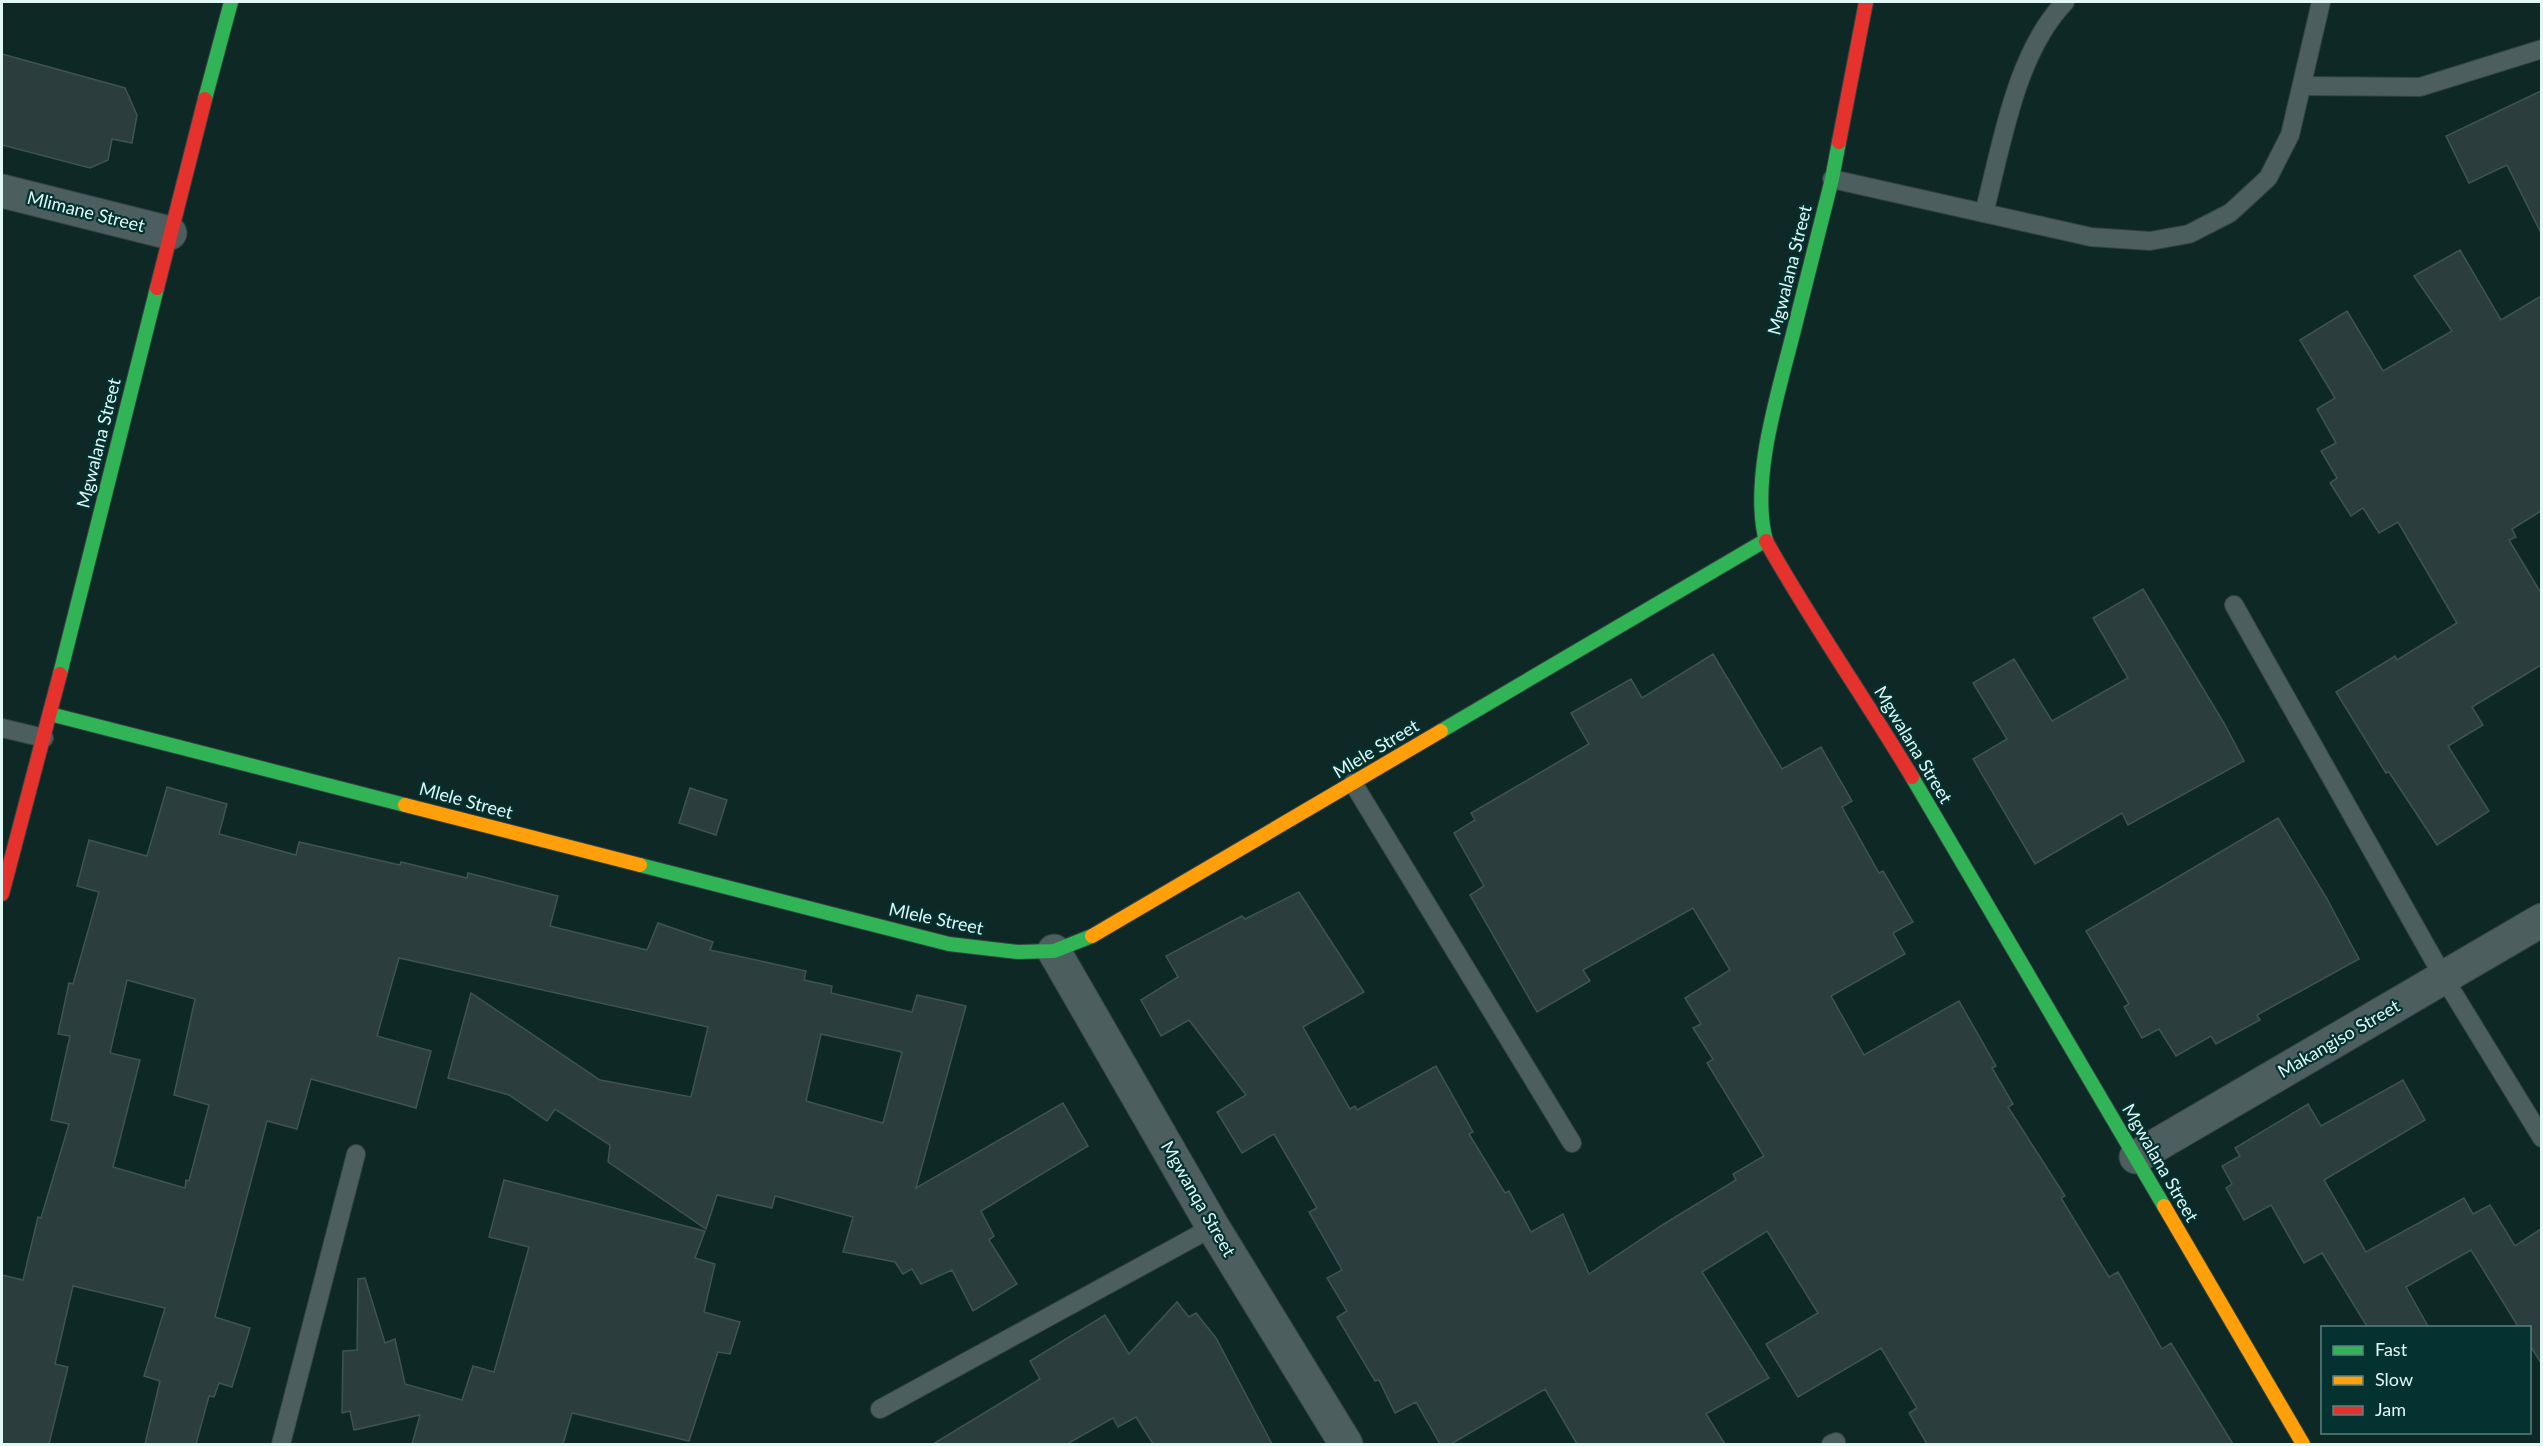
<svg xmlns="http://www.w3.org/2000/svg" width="2543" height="1446" font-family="Lato,sans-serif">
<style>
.building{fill:#2b3e3d;stroke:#3f5352;stroke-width:1.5;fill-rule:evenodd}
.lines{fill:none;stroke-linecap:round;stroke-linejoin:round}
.lane-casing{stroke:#324342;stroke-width:20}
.street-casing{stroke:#324342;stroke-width:35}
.fast-casing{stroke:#324342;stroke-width:16}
.slow-casing{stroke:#324342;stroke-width:16}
.jam-casing{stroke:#324342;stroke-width:16}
.lane{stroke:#4c5e5d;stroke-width:18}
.street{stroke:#4c5e5d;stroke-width:33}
.fast{stroke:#30b455;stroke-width:14}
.slow{stroke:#ff9f0a;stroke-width:14}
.jam{stroke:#e5322d;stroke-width:14}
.labels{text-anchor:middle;stroke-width:4.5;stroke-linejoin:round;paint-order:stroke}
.street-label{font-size:18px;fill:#e1f8f6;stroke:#033230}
</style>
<rect width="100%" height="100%" fill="#0e2826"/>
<g class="building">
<path d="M 2,54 L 125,88 L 137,115 L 132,143 L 112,139 L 108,160 L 90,168 L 2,145 Z"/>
<path d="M 2541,91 L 2541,233 L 2507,165 L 2469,183 L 2446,136 Z"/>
<path d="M 2460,250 L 2501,320 L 2541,296 L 2541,511 L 2512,529 L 2516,537 L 2509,540 L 2541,593 L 2541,665 L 2472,707 L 2483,725 L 2448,746 L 2489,811 L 2437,845 L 2389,772 L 2386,773 L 2336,692 L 2395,656 L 2397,660 L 2457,623 L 2398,522 L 2379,533 L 2363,508 L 2351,516 L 2330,483 L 2337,478 L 2321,451 L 2336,443 L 2317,409 L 2335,398 L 2300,340 L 2347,311 L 2383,371 L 2452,331 L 2414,276 Z"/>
<path d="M 2143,589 L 2224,723 L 2244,761 L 2128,825 L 2122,813 L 2035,864 L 1973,759 L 2007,739 L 1973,683 L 2014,659 L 2052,721 L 2128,678 L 2093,618 Z"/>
<path d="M 1713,654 L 1782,769 L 1821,747 L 1852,801 L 1842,807 L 1879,873 L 1883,871 L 1913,922 L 1893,933 L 1905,954 L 1831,996 L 1864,1055 L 1959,1001 L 1996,1066 L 1992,1068 L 2013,1104 L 2008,1107 L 2065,1196 L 2061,1198 L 2109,1277 L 2118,1272 L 2162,1349 L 2171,1343 L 2233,1444 L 1927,1444 L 1909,1413 L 1917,1408 L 1881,1348 L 1798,1397 L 1766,1344 L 1818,1313 L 1767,1231 L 1702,1272 L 1769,1378 L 1706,1414 L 1725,1444 L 1577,1444 L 1545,1389 L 1451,1444 L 1440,1444 L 1416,1402 L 1395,1413 L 1379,1380 L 1375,1381 L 1337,1317 L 1347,1311 L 1327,1278 L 1342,1270 L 1309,1212 L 1317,1208 L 1274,1134 L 1242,1153 L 1217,1112 L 1246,1095 L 1189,1020 L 1161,1036 L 1141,1000 L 1178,977 L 1166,956 L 1242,916 L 1245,919 L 1299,892 L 1364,992 L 1303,1027 L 1350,1109 L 1355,1106 L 1357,1110 L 1436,1066 L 1473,1132 L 1469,1134 L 1505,1193 L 1509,1191 L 1531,1232 L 1563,1214 L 1589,1274 L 1664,1224 L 1736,1180 L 1733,1174 L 1764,1156 L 1707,1063 L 1713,1059 L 1693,1028 L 1701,1024 L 1685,998 L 1730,970 L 1693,908 L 1583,970 L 1590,981 L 1537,1012 L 1470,895 L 1484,886 L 1454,833 L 1475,820 L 1471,813 L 1589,744 L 1571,713 L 1631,679 L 1642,698 Z"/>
<path d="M 167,787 L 227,804 L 219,834 L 296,855 L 299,842 L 400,865 L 401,862 L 467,878 L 468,873 L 558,896 L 550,926 L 647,950 L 658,923 L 713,942 L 710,950 L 806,971 L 804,980 L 832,986 L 831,993 L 912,1012 L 917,995 L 966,1006 L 916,1188 L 1063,1103 L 1088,1146 L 981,1211 L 994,1236 L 989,1240 L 1017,1284 L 973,1311 L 952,1270 L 921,1284 L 912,1269 L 903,1274 L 895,1262 L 843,1252 L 853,1217 L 775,1196 L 772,1208 L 717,1195 L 706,1229 L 608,1162 L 610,1145 L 555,1109 L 547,1121 L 509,1095 L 448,1078 L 471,993 L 600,1080 L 691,1097 L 708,1027 L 399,958 L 377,1036 L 431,1051 L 416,1108 L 311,1079 L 297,1129 L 267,1121 L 215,1317 L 250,1328 L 232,1387 L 219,1383 L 214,1397 L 209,1396 L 196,1444 L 145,1444 L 160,1381 L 144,1376 L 165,1308 L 73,1286 L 55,1364 L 68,1367 L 49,1444 L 2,1444 L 2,1275 L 23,1280 L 38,1217 L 41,1218 L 69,1124 L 51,1120 L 70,1036 L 58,1034 L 69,983 L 73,984 L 99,892 L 77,886 L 89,840 L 147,856 ZM 127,980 L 195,999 L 174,1095 L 209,1105 L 189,1181 L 186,1180 L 185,1188 L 113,1167 L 140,1060 L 110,1053 ZM 821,1034 L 902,1052 L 883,1123 L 806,1101 Z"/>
<path d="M 690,788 L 727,800 L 716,835 L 679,823 Z"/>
<path d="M 2278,818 L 2326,897 L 2359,959 L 2257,1015 L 2260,1020 L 2216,1044 L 2211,1036 L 2176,1056 L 2159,1029 L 2142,1038 L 2124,1007 L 2129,1004 L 2086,931 Z"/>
<path d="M 2403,1080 L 2425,1120 L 2324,1180 L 2366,1252 L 2464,1198 L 2473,1214 L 2490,1205 L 2515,1246 L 2541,1229 L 2541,1363 L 2529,1344 L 2529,1328 L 2519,1328 L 2471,1250 L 2406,1287 L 2429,1328 L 2368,1328 L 2322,1253 L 2304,1263 L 2271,1205 L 2244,1220 L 2226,1188 L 2232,1184 L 2222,1166 L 2240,1156 L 2235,1148 L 2308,1104 L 2321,1126 Z"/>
<path d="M 504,1180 L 705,1231 L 695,1258 L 715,1264 L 704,1312 L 740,1322 L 730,1354 L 718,1352 L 689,1441 L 572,1413 L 563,1444 L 412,1444 L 420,1415 L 354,1430 L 350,1411 L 342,1413 L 343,1351 L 357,1350 L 358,1279 L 365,1278 L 385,1343 L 395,1339 L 405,1384 L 462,1400 L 473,1366 L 494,1372 L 529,1247 L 489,1237 Z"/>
<path d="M 1177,1302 L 1189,1317 L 1196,1313 L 1216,1338 L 1272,1444 L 1153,1444 L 1136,1417 L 1118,1427 L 1113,1418 L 1067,1444 L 933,1444 L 1040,1379 L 1030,1361 L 1105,1315 L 1129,1354 Z"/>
</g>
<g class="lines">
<defs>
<g id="lane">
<path d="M 2302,86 L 2420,87 L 2542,49"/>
<path d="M 1832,179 L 2091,237 L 2150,241 L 2189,234 L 2230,213 L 2268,178 L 2290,135 L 2321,2"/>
<path d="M 1984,213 C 2002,145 2015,54 2065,2"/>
<path d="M 2234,605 L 2444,978 L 2542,1138"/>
<path d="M 2,728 L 44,738"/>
<path d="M 1353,783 L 1572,1143"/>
<path d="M 880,1409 L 1213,1227"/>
<path d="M 281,1444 L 356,1154"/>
<path d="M 1831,1444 L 1836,1442"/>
</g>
<g id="street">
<path d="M 2,191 L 170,233"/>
<path d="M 1054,951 L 1213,1227 L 1346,1444"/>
<path d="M 2136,1157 L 2542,920"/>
</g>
<g id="fast">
<path d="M 205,99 L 231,2"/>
<path d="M 1766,541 C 1750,480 1778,394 1793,334 C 1806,283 1819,231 1832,179 L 1839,142"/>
<path d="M 60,674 L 157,288"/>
<path d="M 50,714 L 405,805"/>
<path d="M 1441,731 L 1766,540"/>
<path d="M 1912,777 L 2164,1206"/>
<path d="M 640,865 L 949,944 L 1018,952 L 1054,951 L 1092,936"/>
</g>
<g id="slow">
<path d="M 405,805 L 640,865"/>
<path d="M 1092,936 L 1441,731"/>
<path d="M 2164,1206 L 2303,1444"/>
</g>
<g id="jam">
<path d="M 1839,142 L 1866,2"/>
<path d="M 157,288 L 205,99"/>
<path d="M 1766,541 C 1811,622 1865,698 1912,777"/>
<path d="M 2,894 L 60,674"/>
</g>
</defs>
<use href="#lane" class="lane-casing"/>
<use href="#street" class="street-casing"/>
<use href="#fast" class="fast-casing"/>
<use href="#slow" class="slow-casing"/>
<use href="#jam" class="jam-casing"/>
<use href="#lane" class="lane"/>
<use href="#street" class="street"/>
<use href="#fast" class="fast"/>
<use href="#slow" class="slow"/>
<use href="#jam" class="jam"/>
</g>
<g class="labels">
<g class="street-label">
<text transform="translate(86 212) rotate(14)" y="6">Mlimane Street</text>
<text transform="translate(1790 270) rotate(-76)" y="6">Mgwalana Street</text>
<text transform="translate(99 443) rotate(-76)" y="6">Mgwalana Street</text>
<text transform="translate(1913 745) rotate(59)" y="6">Mgwalana Street</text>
<text transform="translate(1376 749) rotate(-31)" y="6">Mlele Street</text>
<text transform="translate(466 801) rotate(15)" y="6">Mlele Street</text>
<text transform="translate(936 919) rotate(12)" y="6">Mlele Street</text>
<text transform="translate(2339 1039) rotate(-30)" y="6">Makangiso Street</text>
<text transform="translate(2160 1163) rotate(60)" y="6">Mgwalana Street</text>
<text transform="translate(1198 1199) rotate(60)" y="6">Mgwanqa Street</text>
</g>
</g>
<rect width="2543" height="1446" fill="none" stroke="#e1f8f6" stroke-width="6"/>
<rect x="2321" y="1326" width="210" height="108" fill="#033230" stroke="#5c817f" stroke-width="1.5"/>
<rect x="2333" y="1346" width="30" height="9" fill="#30b455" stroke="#5c817f" stroke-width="1.5"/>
<text x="2375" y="1356" font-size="18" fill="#e1f8f6">Fast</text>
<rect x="2333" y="1376" width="30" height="9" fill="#ff9f0a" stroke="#5c817f" stroke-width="1.5"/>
<text x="2375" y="1386" font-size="18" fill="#e1f8f6">Slow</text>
<rect x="2333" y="1406" width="30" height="9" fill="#e5322d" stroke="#5c817f" stroke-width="1.5"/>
<text x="2375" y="1416" font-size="18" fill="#e1f8f6">Jam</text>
</svg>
